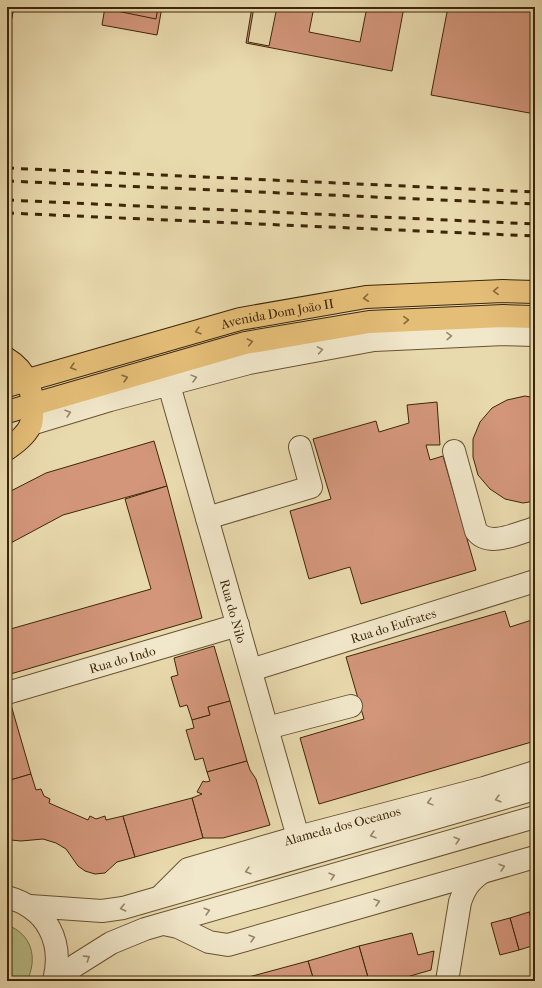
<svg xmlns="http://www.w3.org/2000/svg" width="542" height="988" font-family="'IM FELL French Canon',serif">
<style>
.green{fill:#b9be88;stroke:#7b7248}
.building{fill:#d3967b;stroke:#3d2609}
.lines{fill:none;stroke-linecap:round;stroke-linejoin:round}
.minor-casing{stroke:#685332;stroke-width:24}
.major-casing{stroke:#3d2609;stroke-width:24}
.minor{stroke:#f1e7ca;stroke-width:22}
.major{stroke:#e4bd77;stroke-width:22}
.rail{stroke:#3d2609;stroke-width:3;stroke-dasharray:7 7;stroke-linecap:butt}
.oneway{stroke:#886a3a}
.oneway2{stroke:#97866a}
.labels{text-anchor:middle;stroke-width:3.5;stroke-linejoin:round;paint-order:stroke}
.street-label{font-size:13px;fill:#3d2609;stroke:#f1e7ca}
</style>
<rect width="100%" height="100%" fill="#e9daae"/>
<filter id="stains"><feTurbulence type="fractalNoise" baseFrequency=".005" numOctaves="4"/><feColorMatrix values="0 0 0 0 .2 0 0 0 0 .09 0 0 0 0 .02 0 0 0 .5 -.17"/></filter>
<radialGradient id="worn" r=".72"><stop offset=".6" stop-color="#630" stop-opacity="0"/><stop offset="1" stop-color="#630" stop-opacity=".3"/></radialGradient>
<path class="green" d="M 7,925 C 32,934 38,958 27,981 L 7,981 Z"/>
<g class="building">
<path d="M 7,7 L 14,7 L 8,38 L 7,37 Z"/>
<path d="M 105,7 L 162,7 L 157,35 L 102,25 Z"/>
<path d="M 113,7 L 158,7 L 156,19 L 112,10 Z"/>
<path d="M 252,7 L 254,7 L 248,42 L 269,46 L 277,7 L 314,7 L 309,32 L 360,42 L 367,7 L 404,7 L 392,71 L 246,43 Z"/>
<path d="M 448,7 L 535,7 L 535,114 L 431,95 Z"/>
<path d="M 525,396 L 535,398 L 535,501 L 523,503 L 505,499 L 490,489 L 478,475 L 473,457 L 473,439 L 480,422 L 492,408 L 507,400 Z"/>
<path d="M 437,402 L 440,445 L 426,445 L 430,460 L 443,456 L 476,570 L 361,604 L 350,567 L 309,579 L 290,511 L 331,499 L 313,439 L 376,421 L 379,432 L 409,423 L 407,405 Z"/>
<path d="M 154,441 L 167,486 L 63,515 L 7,545 L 7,493 L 46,473 Z"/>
<path d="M 167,486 L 202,618 L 7,675 L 7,630 L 151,589 L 125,499 Z"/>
<path d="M 505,611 L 510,627 L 535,619 L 535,741 L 319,804 L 300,738 L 364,719 L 346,657 Z"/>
<path d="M 214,646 L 230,701 L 208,707 L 210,715 L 192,720 L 187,705 L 180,707 L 171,677 L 178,675 L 174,658 Z"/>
<path d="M 230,701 L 247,761 L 207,772 L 203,758 L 195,760 L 186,730 L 194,728 L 192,720 L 210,715 L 208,707 Z"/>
<path d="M 11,705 L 31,774 L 7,781 L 7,707 Z"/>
<path d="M 247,761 L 250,770 L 256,779 L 270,825 L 223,838 L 203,838 L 192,798 L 202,794 L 197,792 L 203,781 L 206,782 L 210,781 L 207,772 Z"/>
<path d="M 31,774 L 36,790 L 41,789 L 44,796 L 50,799 L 49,803 L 88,820 L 90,816 L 96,819 L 105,816 L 106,820 L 123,816 L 135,857 L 117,862 L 105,873 L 95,874 L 85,871 L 78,866 L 66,849 L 56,843 L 43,839 L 21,841 L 11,840 L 7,836 L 7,781 Z"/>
<path d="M 192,798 L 203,838 L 135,857 L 123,816 Z"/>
<path d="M 535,910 L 535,931 L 529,912 Z"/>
<path d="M 529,912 L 535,931 L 535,945 L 519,950 L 510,918 Z"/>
<path d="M 510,918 L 519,950 L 500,955 L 491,923 Z"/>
<path d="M 412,933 L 418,955 L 434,951 L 431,970 L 393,981 L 369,981 L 359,946 Z"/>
<path d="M 359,946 L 369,981 L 314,981 L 308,961 Z"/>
<path d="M 308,961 L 314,981 L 234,981 Z"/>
</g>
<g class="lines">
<defs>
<g id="minor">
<path id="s1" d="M 169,385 L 298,837"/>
<path d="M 31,424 L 110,400 L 249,363 L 374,340 L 504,334 L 535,335"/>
<path d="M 454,451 L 476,531 C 489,548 518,533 535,528"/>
<path d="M 207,518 L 311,487 L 300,447"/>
<path id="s2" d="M 251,670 L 535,581"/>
<path id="s3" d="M 7,693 L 238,625"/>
<path d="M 267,728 L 351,706"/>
<path id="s4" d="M 162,895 L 188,869 L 298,837 L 484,788 L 535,772"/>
<path d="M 7,897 C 47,908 64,941 54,981"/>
<path d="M 30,906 L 102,911 L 123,908 L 535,789"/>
<path d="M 164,924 L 178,927 L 209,942 L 228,945 L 535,857"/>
<path d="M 56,981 L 76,965 L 111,943 L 145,929 L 535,817"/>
<path d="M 447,981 L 460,902 C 465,888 469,882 481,873"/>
</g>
<g id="major">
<path d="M 7,359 C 26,370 35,393 32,415 C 32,418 32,422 31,424 C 27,435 16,443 7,449"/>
<path id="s5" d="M 7,386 L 240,319 L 366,297 L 503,291 L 535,292"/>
<path d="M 7,412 L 245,343 L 369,322 L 503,316 L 535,317"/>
</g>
</defs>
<use href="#minor" class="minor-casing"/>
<use href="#major" class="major-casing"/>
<use href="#minor" class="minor"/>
<use href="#major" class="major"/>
<g class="rail">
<path d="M 7,168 L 535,192"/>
<path d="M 7,181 L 535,204"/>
<path d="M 7,200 L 535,224"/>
<path d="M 7,213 L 535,236"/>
</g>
</g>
<defs><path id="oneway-chevron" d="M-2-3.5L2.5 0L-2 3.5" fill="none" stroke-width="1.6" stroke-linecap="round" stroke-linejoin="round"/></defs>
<g class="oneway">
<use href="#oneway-chevron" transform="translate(496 291) rotate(177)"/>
<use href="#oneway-chevron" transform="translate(366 298) rotate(174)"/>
<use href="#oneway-chevron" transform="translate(406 320) rotate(-2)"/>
<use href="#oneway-chevron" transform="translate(198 331) rotate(164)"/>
<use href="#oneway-chevron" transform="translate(250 342) rotate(-11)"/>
<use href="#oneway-chevron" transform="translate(73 367) rotate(164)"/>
<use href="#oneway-chevron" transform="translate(125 378) rotate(-16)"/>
</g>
<g class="oneway2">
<use href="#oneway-chevron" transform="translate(449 336) rotate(-3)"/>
<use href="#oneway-chevron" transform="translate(320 350) rotate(-10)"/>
<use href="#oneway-chevron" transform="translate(194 378) rotate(-15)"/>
<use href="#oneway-chevron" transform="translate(68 413) rotate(-17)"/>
<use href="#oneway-chevron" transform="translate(498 799) rotate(164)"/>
<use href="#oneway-chevron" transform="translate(430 802) rotate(165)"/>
<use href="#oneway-chevron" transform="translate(373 835) rotate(164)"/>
<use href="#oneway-chevron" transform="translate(457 840) rotate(-16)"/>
<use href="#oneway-chevron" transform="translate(502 867) rotate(-16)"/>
<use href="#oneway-chevron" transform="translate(248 871) rotate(164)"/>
<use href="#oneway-chevron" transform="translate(332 876) rotate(-16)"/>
<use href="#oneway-chevron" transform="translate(377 902) rotate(-16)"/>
<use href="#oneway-chevron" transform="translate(123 908) rotate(167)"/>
<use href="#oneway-chevron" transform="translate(207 911) rotate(-16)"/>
<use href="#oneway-chevron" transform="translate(252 938) rotate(-16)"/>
<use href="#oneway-chevron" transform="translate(87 958) rotate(-33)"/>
</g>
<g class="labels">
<g class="street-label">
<text dy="5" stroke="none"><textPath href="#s5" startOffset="280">Avenida Dom João II</textPath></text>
<text dy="5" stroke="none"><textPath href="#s1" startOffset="235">Rua do Nilo</textPath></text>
<text dy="5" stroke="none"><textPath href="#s2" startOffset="149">Rua do Eufrates</textPath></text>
<text dy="5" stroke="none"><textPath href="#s3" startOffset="120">Rua do Indo</textPath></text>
<text dy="5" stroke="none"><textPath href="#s4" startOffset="197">Alameda dos Oceanos</textPath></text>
</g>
</g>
<rect width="542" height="988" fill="none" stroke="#e9daae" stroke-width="24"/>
<rect x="8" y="8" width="526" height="972" fill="none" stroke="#3d2609" stroke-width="2"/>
<rect x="12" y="12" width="518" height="964" fill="none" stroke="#3d2609"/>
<rect width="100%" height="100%" filter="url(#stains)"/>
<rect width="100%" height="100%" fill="url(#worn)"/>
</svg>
